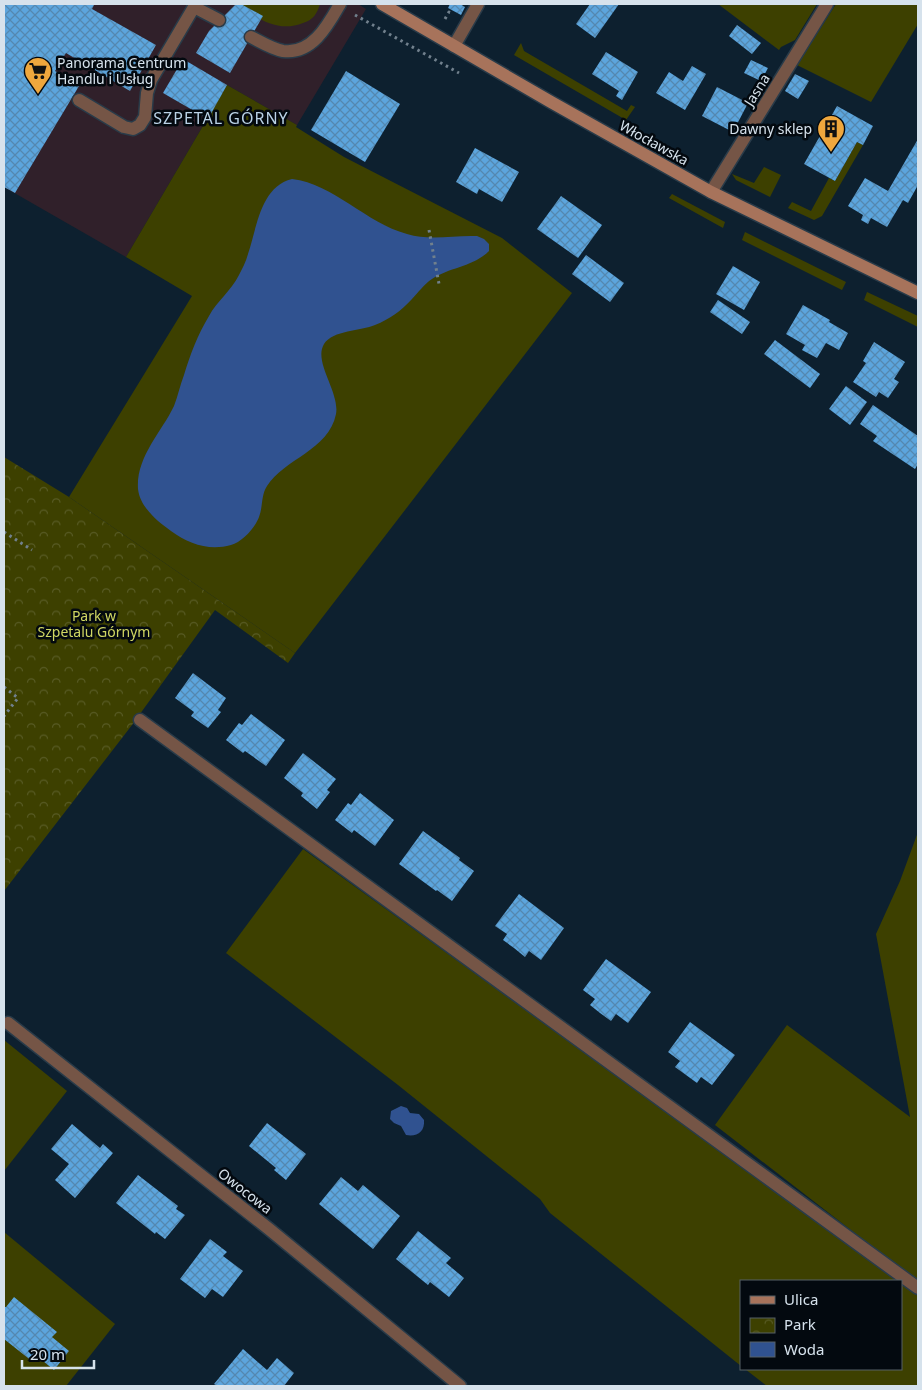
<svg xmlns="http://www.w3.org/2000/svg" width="922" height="1390" font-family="'Noto Sans',sans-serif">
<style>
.commercial{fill:#30202a}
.green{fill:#3d4000}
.park{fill:url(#park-crowns)}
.water{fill:#305290}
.building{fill:url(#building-cross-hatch)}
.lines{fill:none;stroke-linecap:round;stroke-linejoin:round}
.lane-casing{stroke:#293b49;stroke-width:15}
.street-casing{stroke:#293b49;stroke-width:15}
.secondary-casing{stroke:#293b49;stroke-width:15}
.path{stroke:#71808d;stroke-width:3;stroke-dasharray:2.5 4;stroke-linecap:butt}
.lane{stroke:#755546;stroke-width:12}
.street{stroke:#755546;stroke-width:12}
.secondary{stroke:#a7735b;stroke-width:12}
.labels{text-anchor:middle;stroke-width:5;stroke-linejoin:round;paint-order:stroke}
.poi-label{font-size:14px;fill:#d6e2ec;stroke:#03090f;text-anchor:start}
.street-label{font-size:14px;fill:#d6e2ec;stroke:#03090f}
.park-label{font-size:14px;fill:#d0d763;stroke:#03090f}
.quarter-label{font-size:16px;letter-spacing:1px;fill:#bad2e6;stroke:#03090f}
</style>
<defs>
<pattern id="park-crowns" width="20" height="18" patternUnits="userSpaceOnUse" patternTransform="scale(1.25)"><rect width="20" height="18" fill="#3d4000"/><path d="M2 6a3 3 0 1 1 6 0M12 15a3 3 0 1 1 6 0" fill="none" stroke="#585b25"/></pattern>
<pattern id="building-cross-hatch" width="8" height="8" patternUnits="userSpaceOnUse" patternTransform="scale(1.25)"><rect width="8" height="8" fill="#5ca5dd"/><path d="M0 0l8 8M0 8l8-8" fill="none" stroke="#5488b0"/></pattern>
</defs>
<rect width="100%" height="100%" fill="#0d202f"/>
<path class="commercial" d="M 4,4 L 358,4 L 366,9 L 297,125 L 227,85 L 126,257 L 4,187 Z"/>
<g class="green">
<path d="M 239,4 L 320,4 C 317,14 313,20 303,23 C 279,33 256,19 239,4 Z"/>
<path d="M 718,4 L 817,4 L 795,40 L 781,47 L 779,50 Z"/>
<path d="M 836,4 L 918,4 L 918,24 L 871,102 L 797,65 Z"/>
<path d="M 521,43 L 524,51 L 627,111 L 631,105 L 635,107 L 626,120 L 514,55 Z"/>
<path d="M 227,85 L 297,125 L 296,127 L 344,157 L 502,238 L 572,293 L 295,653 L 69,497 L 192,296 L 126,257 Z"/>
<path d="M 857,142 L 863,145 L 822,216 L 814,220 L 788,208 L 792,202 L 811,211 L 829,178 L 835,181 Z"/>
<path d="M 764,167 L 781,175 L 770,197 L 736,180 L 732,174 L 754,183 Z"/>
<path d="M 672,194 L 725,222 L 723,228 L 669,198 Z"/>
<path d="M 745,232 L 846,282 L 842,290 L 742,240 Z"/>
<path d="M 867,292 L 918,316 L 918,327 L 864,300 Z"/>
<path d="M 918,832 L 918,1282 L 715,1125 L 787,1025 L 910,1117 L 876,934 L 900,881 Z"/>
<path d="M 303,849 L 918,1294 L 918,1386 L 767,1386 L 745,1369 L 901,1369 L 901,1281 L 741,1281 L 741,1366 L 550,1213 L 540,1199 L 398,1085 L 226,953 Z"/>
<path d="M 4,1040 L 67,1091 L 4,1171 Z"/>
<path d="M 4,1232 L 115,1324 L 66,1386 L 4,1386 Z"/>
</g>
<path class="park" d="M 4,457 L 69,497 L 295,653 L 288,663 L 215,610 L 132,725 L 4,891 Z"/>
<g class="water">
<path d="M 292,179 C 334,184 366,223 407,234 C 430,241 454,235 477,236 L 484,239 L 489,244 L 489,251 C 473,267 450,267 432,279 C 424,284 418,293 412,299 C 401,311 390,319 375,325 C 361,331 333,330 324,344 C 313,362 340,392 336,414 C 329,450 284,459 267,486 C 261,495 263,507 259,517 C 255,528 242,542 231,545 C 209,551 189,544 171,531 C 157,521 140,507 138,489 C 136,457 161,433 174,406 C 178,396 180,385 184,375 C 190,355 198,334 209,316 C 217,301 231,291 239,275 C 242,269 246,262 248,254 C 257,228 260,187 292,179 Z"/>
<path d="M 401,1106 L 407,1108 L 410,1113 L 419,1114 L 424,1120 C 425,1132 417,1137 406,1135 L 401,1126 L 394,1123 L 390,1119 L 391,1111 Z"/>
</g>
<g class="building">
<path d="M 4,4 L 92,4 L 94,5 L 92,9 L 156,45 L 130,91 L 66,53 L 55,71 L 79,86 L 15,193 L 4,187 Z"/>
<path d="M 236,4 L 241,4 L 263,16 L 230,73 L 196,53 L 209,31 Z"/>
<path d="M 450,4 L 460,4 L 465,7 L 461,15 L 448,8 Z"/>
<path d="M 590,4 L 619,4 L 595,38 L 576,24 Z"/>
<path d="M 737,25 L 761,43 L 752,54 L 729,36 Z"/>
<path d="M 606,52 L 638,72 L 622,100 L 616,96 L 619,91 L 592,74 Z"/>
<path d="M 183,59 L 227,85 L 208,119 L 163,93 Z"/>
<path d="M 751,60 L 768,68 L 761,81 L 744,73 Z"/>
<path d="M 692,66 L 706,74 L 685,110 L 656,93 L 669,72 L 683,81 Z"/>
<path d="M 346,71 L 400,104 L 365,162 L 311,130 Z"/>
<path d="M 795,74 L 809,81 L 798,99 L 785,91 Z"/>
<path d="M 717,87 L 748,103 L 733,132 L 702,116 Z"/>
<path d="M 837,106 L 873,126 L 863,145 L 857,142 L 835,181 L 804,164 Z"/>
<path d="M 918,139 L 918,185 L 908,203 L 903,200 L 887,227 L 871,218 L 868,224 L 861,220 L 863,215 L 848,206 L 865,178 L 888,191 Z"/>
<path d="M 475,148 L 519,172 L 502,202 L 479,189 L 477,194 L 456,182 Z"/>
<path d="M 561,196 L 602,225 L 578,258 L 537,229 Z"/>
<path d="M 586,255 L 624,283 L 610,302 L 572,274 Z"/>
<path d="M 733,266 L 760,282 L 744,310 L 716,294 Z"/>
<path d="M 718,300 L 750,322 L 742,334 L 710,312 Z"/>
<path d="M 803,305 L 830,320 L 829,322 L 848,333 L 839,350 L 826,343 L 817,358 L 802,350 L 805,345 L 786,334 Z"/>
<path d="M 775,340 L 820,374 L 810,388 L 764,354 Z"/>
<path d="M 874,342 L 905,362 L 894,379 L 899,382 L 888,398 L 879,392 L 876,397 L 853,382 L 866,363 L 863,361 Z"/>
<path d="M 846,386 L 867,402 L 850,425 L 829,409 Z"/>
<path d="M 873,405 L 918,436 L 918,464 L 915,469 L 873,441 L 877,436 L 860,424 Z"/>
<path d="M 193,673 L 226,698 L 218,710 L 221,712 L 208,728 L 191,716 L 194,712 L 175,698 Z"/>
<path d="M 251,714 L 285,740 L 266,766 L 245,751 L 243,753 L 226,740 L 239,723 L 242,725 Z"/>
<path d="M 303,753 L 336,779 L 327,790 L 330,792 L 317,809 L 301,796 L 303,793 L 284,778 Z"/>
<path d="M 360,793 L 394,820 L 375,846 L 354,830 L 352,833 L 335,820 L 348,803 L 351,805 Z"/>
<path d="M 423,831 L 460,858 L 459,860 L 474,871 L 452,901 L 437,890 L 436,891 L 399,864 Z"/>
<path d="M 519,894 L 564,928 L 541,960 L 529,951 L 525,957 L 514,948 L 503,940 L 507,934 L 495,926 Z"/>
<path d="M 606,959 L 651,992 L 628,1023 L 616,1014 L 611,1021 L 600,1013 L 590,1005 L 595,999 L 583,990 Z"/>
<path d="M 690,1022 L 735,1055 L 712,1085 L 701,1077 L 697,1083 L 675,1067 L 680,1061 L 668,1052 Z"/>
<path d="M 267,1123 L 306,1154 L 286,1180 L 274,1170 L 276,1168 L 249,1146 Z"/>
<path d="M 72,1124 L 100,1148 L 103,1144 L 113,1153 L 75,1198 L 55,1180 L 69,1164 L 51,1149 Z"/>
<path d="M 138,1175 L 178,1206 L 176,1209 L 185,1215 L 165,1239 L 156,1232 L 155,1234 L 116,1203 Z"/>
<path d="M 341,1177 L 358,1191 L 363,1185 L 400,1216 L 373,1249 L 319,1204 Z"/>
<path d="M 418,1231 L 451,1258 L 446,1263 L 464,1278 L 449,1297 L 430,1282 L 428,1285 L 396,1259 Z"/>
<path d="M 210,1239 L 227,1252 L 223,1256 L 243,1271 L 223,1297 L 212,1289 L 205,1298 L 180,1279 Z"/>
<path d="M 14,1297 L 57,1332 L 52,1337 L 69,1351 L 54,1370 L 37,1356 L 33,1362 L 4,1339 L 4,1307 L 6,1307 Z"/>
<path d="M 243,1349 L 267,1370 L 277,1358 L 294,1373 L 284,1386 L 217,1386 L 214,1384 Z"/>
</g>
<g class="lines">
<defs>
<g id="lane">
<path d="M 194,4 L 194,7 L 219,20"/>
<path d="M 251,37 C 261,42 272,49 283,51 C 312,55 328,25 340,4"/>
<path d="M 454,46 L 478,4"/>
<path d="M 79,100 L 124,127 L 133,129 L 140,125 L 145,117 L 147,93 L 151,80 L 194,7"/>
<path d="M 140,720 L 918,1288"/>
</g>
<g id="street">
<path d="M 711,192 L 827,4"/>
<path d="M 8,1023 L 269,1229 L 460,1386"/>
</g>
<path id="secondary" d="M 382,4 L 551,102 L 711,192 L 918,293"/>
</defs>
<use href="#lane" class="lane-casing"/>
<use href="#street" class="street-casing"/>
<use href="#secondary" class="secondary-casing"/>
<g class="path">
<path d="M 355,15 L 459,73"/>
<path d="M 445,19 L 449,12 L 452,14"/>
<path d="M 429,230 L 439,284"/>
<path d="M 4,532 L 32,550"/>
<path d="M 4,687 L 18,698 L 4,716"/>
</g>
<use href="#lane" class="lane"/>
<use href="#street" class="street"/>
<use href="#secondary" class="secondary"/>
</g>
<defs>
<symbol id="supermarket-pin" viewBox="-11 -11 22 30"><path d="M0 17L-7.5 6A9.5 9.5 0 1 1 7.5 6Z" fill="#efa73d" stroke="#03090f"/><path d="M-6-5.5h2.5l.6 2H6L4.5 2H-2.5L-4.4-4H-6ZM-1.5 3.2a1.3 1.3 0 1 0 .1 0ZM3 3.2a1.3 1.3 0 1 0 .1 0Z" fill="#111"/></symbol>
<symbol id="building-pin" viewBox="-11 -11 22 30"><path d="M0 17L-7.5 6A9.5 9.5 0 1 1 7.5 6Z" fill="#efa73d" stroke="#03090f"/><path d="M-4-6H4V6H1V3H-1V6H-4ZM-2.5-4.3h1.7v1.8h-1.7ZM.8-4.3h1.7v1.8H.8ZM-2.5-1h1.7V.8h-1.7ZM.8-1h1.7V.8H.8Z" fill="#111"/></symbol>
</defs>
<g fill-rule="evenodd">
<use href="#supermarket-pin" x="22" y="55" width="32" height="43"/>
<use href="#building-pin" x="815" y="113" width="32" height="43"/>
</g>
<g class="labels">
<g class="poi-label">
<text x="57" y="68">Panorama Centrum<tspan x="57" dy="16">Handlu i Usług</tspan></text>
<text x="812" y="134" text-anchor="end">Dawny sklep</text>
</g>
<g class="street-label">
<text transform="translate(757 90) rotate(-58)" y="5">Jasna</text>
<text transform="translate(654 143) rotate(29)" y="5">Włocławska</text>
<text transform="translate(245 1191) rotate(38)" y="5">Owocowa</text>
</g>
<g class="park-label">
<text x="94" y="621">Park w<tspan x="94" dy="16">Szpetalu Górnym</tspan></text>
</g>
<g class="quarter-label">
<text x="221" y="124">SZPETAL GÓRNY</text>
</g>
</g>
<rect width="922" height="1390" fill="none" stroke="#d6e2ec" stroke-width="10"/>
<rect x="740" y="1280" width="162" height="90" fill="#03090f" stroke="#576067"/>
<rect x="750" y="1296" width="25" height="8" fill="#a7735b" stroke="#576067"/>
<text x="784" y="1305" font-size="15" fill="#d6e2ec">Ulica</text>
<rect x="750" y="1318" width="25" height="15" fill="url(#park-crowns)" stroke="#576067"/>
<text x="784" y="1330" font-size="15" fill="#d6e2ec">Park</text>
<rect x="750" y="1342" width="25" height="15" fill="#305290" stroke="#576067"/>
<text x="784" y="1355" font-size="15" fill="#d6e2ec">Woda</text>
<path d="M22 1360v8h72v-8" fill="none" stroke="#d6e2ec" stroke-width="2.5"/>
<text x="30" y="1360" font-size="15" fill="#d6e2ec" stroke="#03090f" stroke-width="4" paint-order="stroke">20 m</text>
</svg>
